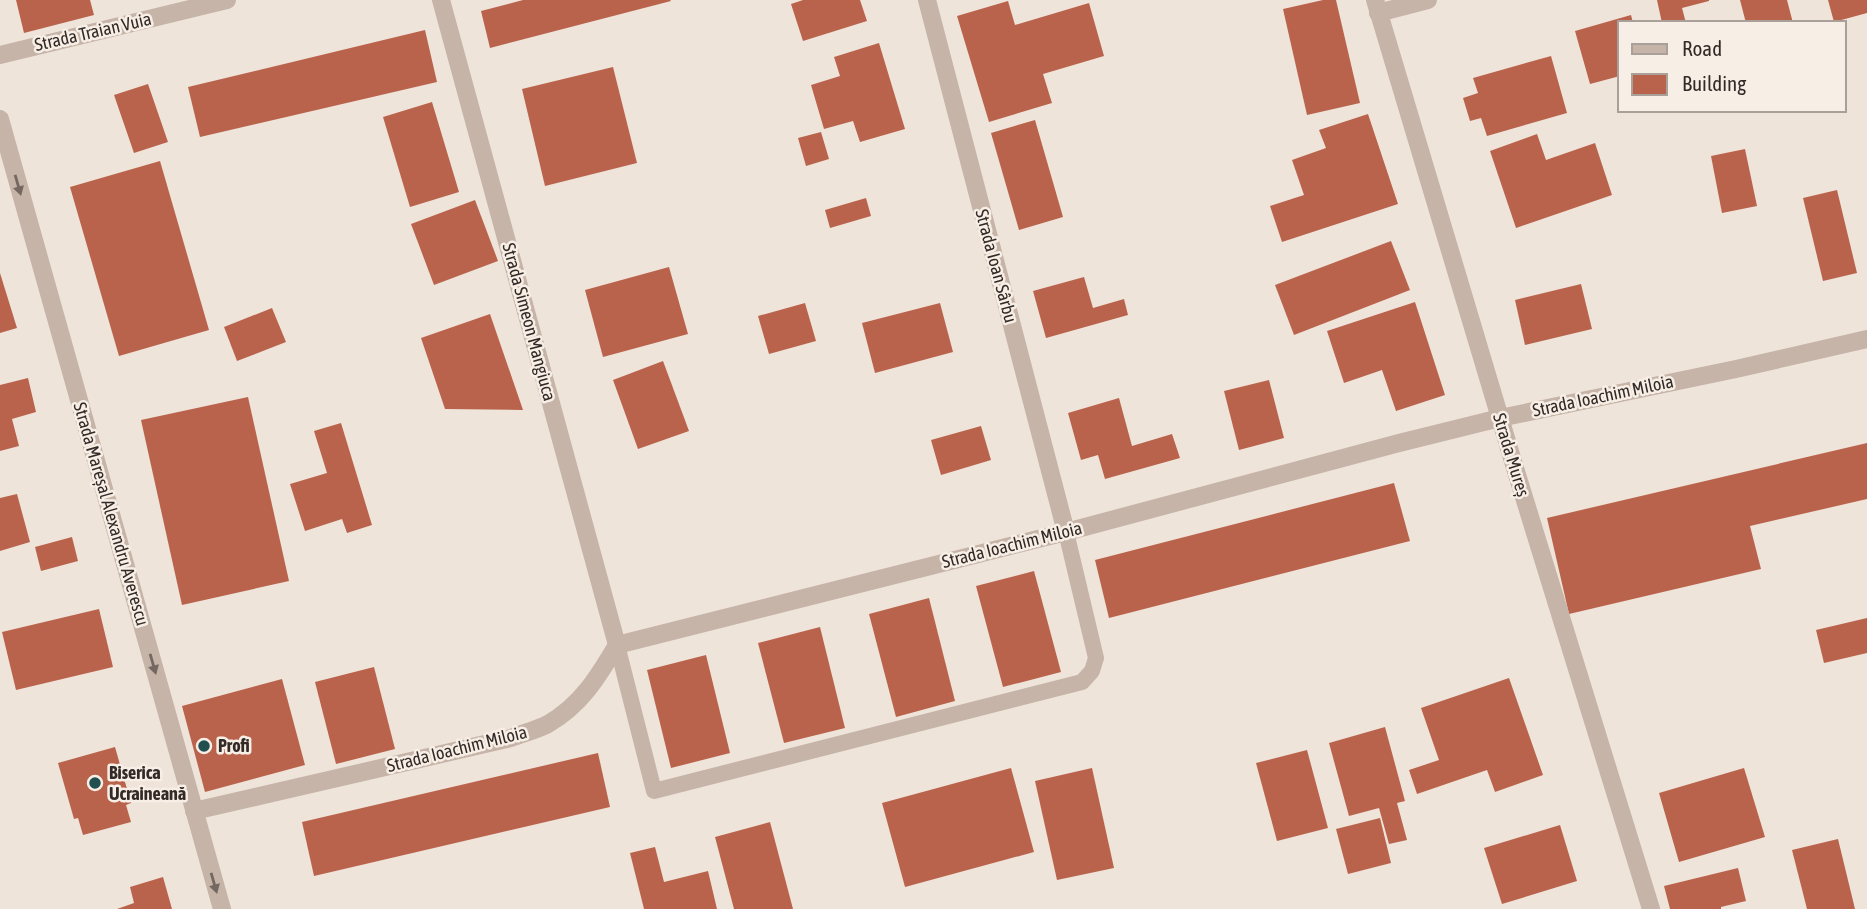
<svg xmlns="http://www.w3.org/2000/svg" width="1867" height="909" font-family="'Asap Condensed',sans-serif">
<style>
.building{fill:#ba634c}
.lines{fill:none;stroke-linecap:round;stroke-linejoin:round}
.service{stroke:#c5b4a7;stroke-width:16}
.minor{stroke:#c5b4a7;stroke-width:18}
.tertiary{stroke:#c5b4a7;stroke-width:18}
.oneway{fill:#756861}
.poi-dot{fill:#214f50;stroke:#f7eee6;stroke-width:2.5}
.labels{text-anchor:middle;stroke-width:5;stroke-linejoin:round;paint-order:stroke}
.street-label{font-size:18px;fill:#332a27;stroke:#f7eee6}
.poi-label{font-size:18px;font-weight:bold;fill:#332a27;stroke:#f7eee6;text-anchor:start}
</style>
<rect width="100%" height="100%" fill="#efe4da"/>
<g class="building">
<path d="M 16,0 L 90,0 L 94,15 L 24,33 Z"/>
<path d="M 523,0 L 670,0 L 671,1 L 490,48 L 481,11 Z"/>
<path d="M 803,0 L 860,0 L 867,21 L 803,41 L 791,4 Z"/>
<path d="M 1323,0 L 1336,0 L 1360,103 L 1307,115 L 1283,9 Z"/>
<path d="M 1657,0 L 1709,0 L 1709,1 L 1682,8 L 1686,23 L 1662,23 Z"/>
<path d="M 1740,0 L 1787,0 L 1793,23 L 1746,23 Z"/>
<path d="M 1828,0 L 1867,0 L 1867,13 L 1834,22 Z"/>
<path d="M 1008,1 L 1015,25 L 1089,3 L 1104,56 L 1043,74 L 1052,103 L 989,122 L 957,16 Z"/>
<path d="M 1631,15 L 1633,23 L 1620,23 L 1620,76 L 1590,84 L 1575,31 Z"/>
<path d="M 425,30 L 437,82 L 200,137 L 188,87 Z"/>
<path d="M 879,43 L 905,129 L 860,142 L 853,121 L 824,129 L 811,85 L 840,76 L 834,57 Z"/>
<path d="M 1551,56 L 1567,113 L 1487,136 L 1481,118 L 1470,121 L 1463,98 L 1478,93 L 1473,78 Z"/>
<path d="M 613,67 L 637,163 L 545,186 L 522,89 Z"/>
<path d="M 148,84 L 168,142 L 134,153 L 114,95 Z"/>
<path d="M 432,102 L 459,192 L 410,207 L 383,117 Z"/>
<path d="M 1368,114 L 1398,204 L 1282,242 L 1270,206 L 1304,195 L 1292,160 L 1326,148 L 1319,130 Z"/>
<path d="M 1035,120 L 1063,217 L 1019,230 L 991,133 Z"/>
<path d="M 821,132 L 829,159 L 806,166 L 798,138 Z"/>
<path d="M 1537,134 L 1546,160 L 1595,143 L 1612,195 L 1516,228 L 1490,151 Z"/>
<path d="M 1745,149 L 1757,206 L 1722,213 L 1711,156 Z"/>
<path d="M 160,161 L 209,330 L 119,356 L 70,187 Z"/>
<path d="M 1837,190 L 1857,273 L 1823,281 L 1803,198 Z"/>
<path d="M 866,198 L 871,216 L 830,228 L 825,210 Z"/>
<path d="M 475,200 L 498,261 L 434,285 L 411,224 Z"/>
<path d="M 1391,241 L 1410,290 L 1294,335 L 1275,285 Z"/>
<path d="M 669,267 L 688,334 L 603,357 L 585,290 Z"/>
<path d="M 0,273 L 17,328 L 0,333 Z"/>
<path d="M 1084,277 L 1093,308 L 1124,299 L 1128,315 L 1046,338 L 1033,291 Z"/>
<path d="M 1581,284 L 1592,329 L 1525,345 L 1515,300 Z"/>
<path d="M 1415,302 L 1445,395 L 1396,411 L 1382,370 L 1344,383 L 1327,331 Z"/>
<path d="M 805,303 L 816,341 L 769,354 L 758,316 Z"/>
<path d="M 940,303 L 953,352 L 875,373 L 862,323 Z"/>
<path d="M 272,308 L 286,342 L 237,361 L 224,327 Z"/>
<path d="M 490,314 L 523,410 L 445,409 L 421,338 Z"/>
<path d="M 663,361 L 689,431 L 638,449 L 613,380 Z"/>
<path d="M 28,378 L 36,412 L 12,419 L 19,446 L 0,451 L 0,385 Z"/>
<path d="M 1269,380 L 1284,438 L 1239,450 L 1224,391 Z"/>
<path d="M 248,397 L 289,581 L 182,605 L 141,420 Z"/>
<path d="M 1119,398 L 1132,446 L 1172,434 L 1180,458 L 1105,479 L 1098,455 L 1081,460 L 1068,413 Z"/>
<path d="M 341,423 L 372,525 L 347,533 L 342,519 L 305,531 L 290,484 L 327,473 L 314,431 Z"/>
<path d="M 981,426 L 991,460 L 941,475 L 931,440 Z"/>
<path d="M 1867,443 L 1867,499 L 1750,526 L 1761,569 L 1569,614 L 1547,518 Z"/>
<path d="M 1394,483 L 1410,541 L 1109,618 L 1095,560 Z"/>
<path d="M 17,494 L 30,542 L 0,551 L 0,498 Z"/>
<path d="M 72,537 L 78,561 L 41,571 L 35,547 Z"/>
<path d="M 1034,571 L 1061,672 L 1003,687 L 976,586 Z"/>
<path d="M 929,598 L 955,701 L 896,717 L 869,614 Z"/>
<path d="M 99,609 L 113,667 L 16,690 L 2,632 Z"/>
<path d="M 1867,618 L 1867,653 L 1824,663 L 1816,630 Z"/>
<path d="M 820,627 L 845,728 L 784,743 L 758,643 Z"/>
<path d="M 706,655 L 730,753 L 671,768 L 647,670 Z"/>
<path d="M 374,667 L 395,749 L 336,764 L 315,682 Z"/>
<path d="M 1509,678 L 1543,775 L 1495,792 L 1487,770 L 1417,794 L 1409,770 L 1439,760 L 1421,708 Z"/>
<path d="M 282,679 L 305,765 L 205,792 L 182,706 Z"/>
<path d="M 1385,727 L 1405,801 L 1397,803 L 1407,840 L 1389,844 L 1379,808 L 1349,816 L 1329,743 Z"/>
<path d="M 115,747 L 131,803 L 126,805 L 131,822 L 83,835 L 78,818 L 74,819 L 58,763 Z"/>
<path d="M 1307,750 L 1328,828 L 1277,841 L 1256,763 Z"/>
<path d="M 598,753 L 610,807 L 314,876 L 302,822 Z"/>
<path d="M 1011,768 L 1034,852 L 905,887 L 882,803 Z"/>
<path d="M 1092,768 L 1114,868 L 1057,880 L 1035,781 Z"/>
<path d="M 1744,768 L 1765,837 L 1679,862 L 1659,793 Z"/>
<path d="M 1380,818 L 1391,863 L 1348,874 L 1336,829 Z"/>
<path d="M 770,822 L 793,909 L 734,909 L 715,837 Z"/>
<path d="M 1560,825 L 1577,881 L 1502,904 L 1484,848 Z"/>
<path d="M 1838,839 L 1855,909 L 1807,909 L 1792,850 Z"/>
<path d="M 655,847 L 664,882 L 708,871 L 717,909 L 644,909 L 630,853 Z"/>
<path d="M 1738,868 L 1746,901 L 1721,907 L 1721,909 L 1670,909 L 1664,886 Z"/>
<path d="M 163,877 L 172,909 L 117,909 L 134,903 L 130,887 Z"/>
</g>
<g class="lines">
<path class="service" d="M 617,645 L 654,791 L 1082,682 L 1092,671 L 1096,658 L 1066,532"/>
<g class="minor">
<path d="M 441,0 L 617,645"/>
<path d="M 927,0 L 1066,532"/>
<path d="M 1378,13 L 1428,0"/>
<path d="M 0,55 L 227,0"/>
<path d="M 194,811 L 511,738 C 523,733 537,730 548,724 C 581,705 598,677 617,645 L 1066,532 L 1399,443 L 1500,418 L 1736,369 L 1867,339"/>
</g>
<g class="tertiary">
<path d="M 1375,0 L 1515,468 L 1651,909"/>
<path d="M 0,119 L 222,909"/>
</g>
</g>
<defs><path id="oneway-solid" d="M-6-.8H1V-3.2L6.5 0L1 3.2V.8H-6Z" transform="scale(1.75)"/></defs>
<g class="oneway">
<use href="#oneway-solid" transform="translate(18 185) rotate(74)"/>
<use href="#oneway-solid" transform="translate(153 664) rotate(74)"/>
<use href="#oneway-solid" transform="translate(214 883) rotate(74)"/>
</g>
<g class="poi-dot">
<circle cx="204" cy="746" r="7"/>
<circle cx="95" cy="783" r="7"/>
</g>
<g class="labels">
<g class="street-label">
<text transform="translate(93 32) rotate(-13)" y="6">Strada Traian Vuia</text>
<text transform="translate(996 266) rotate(75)" y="6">Strada Ioan Sârbu</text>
<text transform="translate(529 322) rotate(75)" y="6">Strada Simeon Mangiuca</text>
<text transform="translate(1603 396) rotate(-12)" y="6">Strada Ioachim Miloia</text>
<text transform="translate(1511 455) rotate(73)" y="6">Strada Mureș</text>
<text transform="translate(111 514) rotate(74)" y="6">Strada Mareșal Alexandru Averescu</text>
<text transform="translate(1012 545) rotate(-14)" y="6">Strada Ioachim Miloia</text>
<text transform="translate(457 749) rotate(-14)" y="6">Strada Ioachim Miloia</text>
</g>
<g class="poi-label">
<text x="218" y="752">Profi</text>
<text x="109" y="779">Biserica<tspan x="109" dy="21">Ucraineană</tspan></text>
</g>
</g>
<rect x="1618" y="21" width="228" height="91" fill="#f7eee6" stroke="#a9a09a" stroke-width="2"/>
<rect x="1632" y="44" width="35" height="10" fill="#c5b4a7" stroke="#a9a09a" stroke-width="2"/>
<text x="1682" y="56" font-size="21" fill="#332a27">Road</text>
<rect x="1632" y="74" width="35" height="21" fill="#ba634c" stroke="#a9a09a" stroke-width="2"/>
<text x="1682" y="91" font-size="21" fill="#332a27">Building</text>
</svg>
